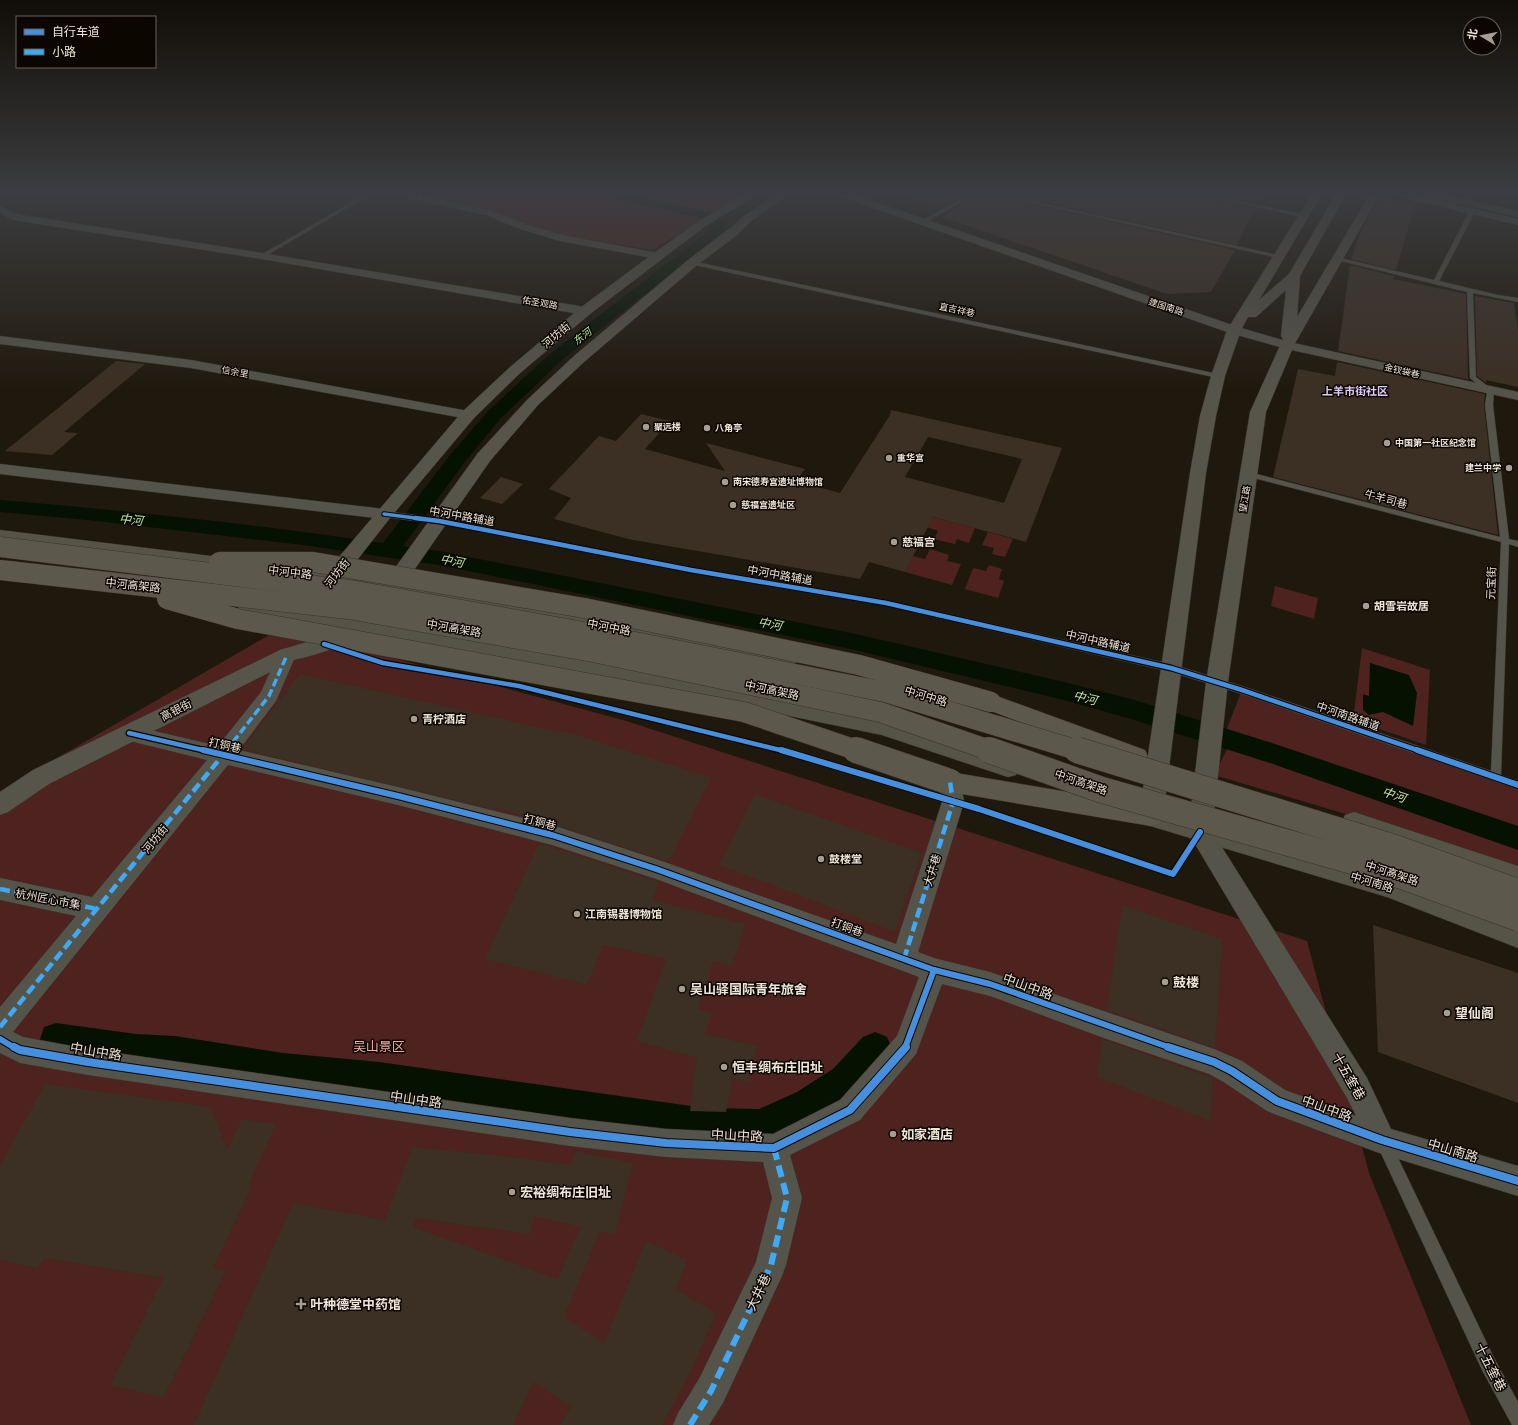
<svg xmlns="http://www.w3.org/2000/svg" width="1518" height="1425" font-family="Arial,'Noto Sans SC',sans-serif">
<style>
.green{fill:#4d221f}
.water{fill:#061201}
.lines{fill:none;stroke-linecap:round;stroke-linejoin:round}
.canal{fill:#061201;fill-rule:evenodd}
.building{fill:#3c2f23;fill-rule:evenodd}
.lane-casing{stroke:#3a342a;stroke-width:1}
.street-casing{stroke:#3a342a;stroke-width:1}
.secondary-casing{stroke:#3a342a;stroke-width:1}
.primary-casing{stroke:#3a342a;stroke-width:1}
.highway-casing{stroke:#3a342a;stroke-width:1}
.lane{fill:#55544a;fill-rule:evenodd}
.street{fill:#55544a;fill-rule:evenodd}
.secondary{fill:#57554a;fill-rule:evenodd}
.primary{fill:#565447;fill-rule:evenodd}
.highway{fill:#5c594c;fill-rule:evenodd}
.highway-bridge-far1-casing{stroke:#3a342a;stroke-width:21;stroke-linecap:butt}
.highway-bridge-casing{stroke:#3a342a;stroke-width:27;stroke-linecap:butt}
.highway-bridge-far1{stroke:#5c594c;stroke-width:20}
.highway-bridge{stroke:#5c594c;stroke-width:26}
.quiet-far3{stroke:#3fa9f5;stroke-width:2.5;stroke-dasharray:4.5 2.5;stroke-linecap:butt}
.quiet-far2{stroke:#3fa9f5;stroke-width:3.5;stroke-dasharray:8 3.5;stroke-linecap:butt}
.quiet-far1{stroke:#3fa9f5;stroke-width:4.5;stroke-dasharray:10 4.5;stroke-linecap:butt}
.quiet{stroke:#3fa9f5;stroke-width:6;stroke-dasharray:12 6;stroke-linecap:butt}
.cycleway-far3-casing{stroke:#0c0601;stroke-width:5.5}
.cycleway-far2-casing{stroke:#0c0601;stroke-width:7}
.cycleway-far1-casing{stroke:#0c0601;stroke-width:8}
.cycleway-casing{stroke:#0c0601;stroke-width:10}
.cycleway-far3{stroke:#468fdf;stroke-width:3.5}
.cycleway-far2{stroke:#468fdf;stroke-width:4.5}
.cycleway-far1{stroke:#468fdf;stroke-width:6}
.cycleway{stroke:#468fdf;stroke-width:8}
.poi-dot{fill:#a69e91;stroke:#0c0601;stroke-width:1.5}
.labels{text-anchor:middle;stroke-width:3;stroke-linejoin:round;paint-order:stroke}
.far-street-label{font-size:9px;fill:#efe6d8;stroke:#0c0601}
.far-poi-label{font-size:9px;font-weight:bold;fill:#efe6d8;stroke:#0c0601;text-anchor:start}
.far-water-label{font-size:10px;font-style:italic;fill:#baed9d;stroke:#0c0601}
.street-label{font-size:11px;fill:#efe6d8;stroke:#0c0601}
.far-quarter-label{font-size:11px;font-weight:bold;fill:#dccdf8;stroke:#0c0601}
.poi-label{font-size:11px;font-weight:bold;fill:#efe6d8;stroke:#0c0601;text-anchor:start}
.water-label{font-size:12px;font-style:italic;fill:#baed9d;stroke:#0c0601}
.near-poi-label{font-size:13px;font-weight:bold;fill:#efe6d8;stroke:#0c0601;text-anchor:start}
.near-street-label{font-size:13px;fill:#efe6d8;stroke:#0c0601}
.near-park-label{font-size:13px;fill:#faaba5;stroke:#0c0601}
</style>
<rect width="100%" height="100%" fill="#1f180c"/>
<g class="green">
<path d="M 424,194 L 743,194 L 653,250 L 566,236 Z"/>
<path d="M 933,517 L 975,528 L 969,543 L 957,539 L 955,544 L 934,539 L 938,531 L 927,527 Z"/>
<path d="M 988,532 L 1013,539 L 1005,557 L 992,554 L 994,548 L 982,545 Z"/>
<path d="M 930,549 L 949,555 L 947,561 L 961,564 L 952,585 L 905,572 L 913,556 L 925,559 Z"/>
<path d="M 989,565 L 1002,569 L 999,579 L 1004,581 L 998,598 L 965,589 L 973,568 L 986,571 Z"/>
<path d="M 1275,586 L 1318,598 L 1314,619 L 1271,606 Z"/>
<path d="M 281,628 L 623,720 L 1307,941 L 1369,1173 L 1471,1425 L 0,1425 L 0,791 Z"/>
<path d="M 1362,648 L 1430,670 L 1426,745 L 1353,720 Z"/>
<path d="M 1242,690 L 1518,785 L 1518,834 L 1225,733 Z"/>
<path d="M 1229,745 L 1518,846 L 1518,872 L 1396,829 L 1214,775 Z"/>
</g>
<path class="water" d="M 1370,663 L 1409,675 L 1417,693 L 1413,726 L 1383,712 L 1369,715 L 1363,710 L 1363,694 L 1369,696 Z"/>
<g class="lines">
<g class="canal">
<path d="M 606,194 L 628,194 L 708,212 L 713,213 L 725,223 L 723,232 L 563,359 L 500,419 L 464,463 L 403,546 L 439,551 L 851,633 L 1060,681 L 1131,699 L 1272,743 L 1518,826 L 1518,850 L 1267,762 L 1131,719 L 1060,699 L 851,649 L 439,565 L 303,545 L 88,520 L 0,512 L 0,500 C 128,511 256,524 383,543 L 450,455 L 488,411 L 551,353 L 710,230 L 711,224 L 704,219 L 608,197 Z"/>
<path d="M 56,1023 L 136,1034 L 175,1036 L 283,1053 L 379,1062 L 705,1108 L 759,1109 L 797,1092 L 833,1069 L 863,1037 L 875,1032 L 887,1037 L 892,1049 L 887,1061 L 857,1093 L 821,1116 L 760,1145 L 705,1142 L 379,1096 L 283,1087 L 175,1070 L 136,1068 L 56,1055 L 44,1051 L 40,1039 L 44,1027 Z"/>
</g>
</g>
<g class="building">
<path d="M 916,194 L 967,194 L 943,207 L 915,199 Z"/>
<path d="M 976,194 L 992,194 L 993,195 L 1235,250 L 1211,292 L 1167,294 L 942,217 Z"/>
<path d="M 1007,194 L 1194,194 L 1195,195 L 1255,208 L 1237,245 Z"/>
<path d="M 1211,194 L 1262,194 L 1258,203 Z"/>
<path d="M 1380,197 L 1415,204 L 1396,270 L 1351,259 L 1360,233 Z"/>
<path d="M 1350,265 L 1394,276 L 1393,279 L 1466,294 L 1468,378 L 1470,380 L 1338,351 Z"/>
<path d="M 1475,296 L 1514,303 L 1518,330 L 1518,387 L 1486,380 L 1486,383 L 1477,376 Z"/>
<path d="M 116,361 L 145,364 L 64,432 L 78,433 L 52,455 L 5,451 Z"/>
<path d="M 1337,362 L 1485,394 L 1484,405 L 1498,535 L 1273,477 L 1298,369 L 1335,376 Z"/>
<path d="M 891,410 L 1062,448 L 1026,542 L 933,517 L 905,572 L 869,562 L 860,579 L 628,539 L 554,519 L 571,498 L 549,489 L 599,436 L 616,441 L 641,414 L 670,421 L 645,449 L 725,471 L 706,443 L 805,469 L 796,481 L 840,493 L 890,415 ZM 928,437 L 1022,459 L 1004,503 L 905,477 Z"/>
<path d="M 501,477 L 523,484 L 502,504 L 480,498 Z"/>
<path d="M 300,674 L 560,732 L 561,730 L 711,777 L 670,859 L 668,858 L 667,861 L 552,824 L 493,807 L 492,809 L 242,749 Z"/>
<path d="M 755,794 L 922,853 L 895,932 L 719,865 Z"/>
<path d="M 539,843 L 659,882 L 653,900 L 745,924 L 732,966 L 713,961 L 698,1009 L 712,1013 L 705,1034 L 757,1046 L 749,1083 L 732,1078 L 726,1112 L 690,1111 L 694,1075 L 697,1058 L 637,1041 L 666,959 L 603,945 L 587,985 L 485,959 Z"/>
<path d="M 1122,905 L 1222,939 L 1215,1048 L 1107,1010 Z"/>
<path d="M 1373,925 L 1518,973 L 1518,1103 L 1378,1052 Z"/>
<path d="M 1102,1039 L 1213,1078 L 1210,1121 L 1097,1077 Z"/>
<path d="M 45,1084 L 206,1106 L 213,1113 L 227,1150 L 242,1119 L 276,1124 L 248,1186 L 251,1188 L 213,1268 L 226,1271 L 163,1398 L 110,1385 L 163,1278 L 44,1258 L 37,1268 L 0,1260 L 0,1165 Z"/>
<path d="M 412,1147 L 494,1155 L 571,1165 L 576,1151 L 633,1163 L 615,1234 L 600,1231 L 564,1317 L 604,1343 L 646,1241 L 687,1260 L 676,1289 L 716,1313 L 690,1373 L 662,1425 L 559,1425 L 571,1407 L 533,1382 L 513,1425 L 194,1425 L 293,1203 L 385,1220 ZM 534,1216 L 580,1227 L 558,1279 L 413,1227 L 416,1218 L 530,1234 Z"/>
</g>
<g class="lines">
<defs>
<g id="lane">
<path d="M 366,194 L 371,194 L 264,257 L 259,256 Z"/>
<path d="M 970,194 L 975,194 L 925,223 L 920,222 Z"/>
<path d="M 993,194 L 1001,194 L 1282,256 L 1279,258 Z"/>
<path d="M 1195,194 L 1204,194 L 1307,215 L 1304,217 Z"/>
<path d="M 1472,210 L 1475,212 L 1439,281 L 1498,295 L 1518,298 L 1518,302 L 1473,293 L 1476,377 L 1494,391 L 1493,405 L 1509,539 L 1518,541 L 1518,547 L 1509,544 L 1501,775 L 1518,781 L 1518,789 L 1239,693 L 1171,672 L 886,606 L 691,573 L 439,524 L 384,517 L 380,514 L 384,511 L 439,518 L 691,567 L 886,600 L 1171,664 L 1245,687 L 1491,771 L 1501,542 L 1246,476 L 1245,474 L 1249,472 L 1500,537 L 1485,405 L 1487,392 L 1470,378 L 1467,292 L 1333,259 L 1336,257 L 1434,280 L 1469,212 Z"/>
<path d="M 692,261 L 1218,374 L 1221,376 L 1218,378 L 690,264 L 689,263 Z"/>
<path d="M 1384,1137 L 1389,1139 L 1494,1358 L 1518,1402 L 1518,1425 L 1512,1425 L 1482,1370 L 1379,1149 L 1377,1144 L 1379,1139 Z"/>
</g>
<g id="street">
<path d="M 398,194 L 416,194 L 489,210 L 528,225 L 562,235 L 658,253 L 664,256 L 658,259 L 560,241 L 520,229 L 486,215 L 403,197 Z"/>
<path d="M 838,194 L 852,194 L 1238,327 L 1289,342 L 1518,392 L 1518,400 L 1287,349 L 1230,333 L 839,196 Z"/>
<path d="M 1395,194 L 1412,194 L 1518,219 L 1518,225 L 1396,196 Z"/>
<path d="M 0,206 L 16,214 L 262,253 L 585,307 L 589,308 L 591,311 L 589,314 L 585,315 L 262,259 L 13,220 L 0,213 Z"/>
<path d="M 0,336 L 191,360 L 468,411 L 473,412 L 475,415 L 473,418 L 468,419 L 191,368 L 0,344 Z"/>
<path d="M 0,464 L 384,509 L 390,510 L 392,514 L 390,518 L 384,519 L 0,474 Z"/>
<path d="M 287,648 L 294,650 L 296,655 L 276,701 L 239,750 L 398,787 L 552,825 L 656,859 L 896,944 L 942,802 L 939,782 L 942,776 L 950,773 L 958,776 L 961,782 L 964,802 L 918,952 L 934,958 L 990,972 L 1214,1049 L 1242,1061 L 1285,1090 L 1356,1116 L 1347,1098 L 1192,839 L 1189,832 L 1192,825 L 1200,822 L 1208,825 L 1367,1078 L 1391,1129 L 1518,1166 L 1518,1196 L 1382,1154 L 1277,1115 L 1267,1111 L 1222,1081 L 1209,1074 L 1104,1038 L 990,996 L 942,984 L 916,1054 L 860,1120 L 790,1155 L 802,1198 L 786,1265 L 782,1276 L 723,1403 L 709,1425 L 673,1425 L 678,1413 L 699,1379 L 756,1262 L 772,1198 L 763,1162 L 666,1157 L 570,1146 L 88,1075 L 20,1063 L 0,1053 L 0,1007 L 76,916 L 0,900 L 0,878 L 92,897 L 207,760 L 122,739 L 119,733 L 122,727 L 129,725 L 218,746 L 261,692 L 280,650 ZM 228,765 L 398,805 L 552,845 L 656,879 L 919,977 L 897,1036 L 840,1100 L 773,1134 L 666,1129 L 570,1118 L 88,1049 L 23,1037 L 13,1032 Z"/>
</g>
<g id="secondary">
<path d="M 745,194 L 758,194 L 707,225 L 662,259 L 590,314 L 519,374 L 474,418 L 390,518 L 336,587 L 329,589 L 322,587 L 319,582 L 322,577 L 462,412 L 509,368 L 580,308 L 654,253 L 699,221 Z"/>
<path d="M 777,194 L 789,194 L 751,221 L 737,235 L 696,266 L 584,362 L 538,405 L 490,461 L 396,596 L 389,598 L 382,596 L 379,591 L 382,586 L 478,453 L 528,399 L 574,356 L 688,260 L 729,229 L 743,217 Z"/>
<path d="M 1312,194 L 1322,194 L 1259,300 L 1289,274 L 1336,194 L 1346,194 L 1300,276 L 1297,317 L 1370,194 L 1380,194 L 1294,345 L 1266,412 L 1228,682 L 1212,832 L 1209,840 L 1200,843 L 1191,840 L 1188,832 L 1206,682 L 1250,412 L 1283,339 L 1281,336 L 1286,290 L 1256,317 L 1248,317 L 1241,330 L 1225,376 L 1216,416 L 1206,473 L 1163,816 L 1160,823 L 1151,826 L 1142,823 L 1139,816 L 1190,473 L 1200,416 L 1211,376 L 1227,330 Z"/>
<path d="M 348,622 L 355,624 L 358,629 C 347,648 314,655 294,660 L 49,784 L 8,812 L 0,815 L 0,792 L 33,770 L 280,650 L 317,639 L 341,624 Z"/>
</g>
<g id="primary">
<path d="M 1424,194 L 1443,194 L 1518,211 L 1518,217 L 1425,196 Z"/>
<path d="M 0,530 L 332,571 L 683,634 L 786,654 L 793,657 L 796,662 L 793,667 L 786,670 L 683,648 L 332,583 L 0,542 Z"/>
<path d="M 248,601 L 306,608 L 586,658 L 883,717 L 1016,761 L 1020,768 L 1016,775 L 1008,777 L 882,735 L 586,674 L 306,622 L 241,613 L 238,608 L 241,603 Z"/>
<path d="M 1156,808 L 1388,874 L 1518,922 L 1518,948 L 1387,897 L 1147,825 L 1144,818 L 1147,811 Z"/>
<path d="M 1354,812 L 1518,866 L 1518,888 L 1345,829 L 1342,822 L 1345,815 Z"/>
</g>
<g id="highway">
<path d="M 991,694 L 1145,750 L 1148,757 L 1145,764 L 1137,766 L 983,708 L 980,702 L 983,696 Z"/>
<path d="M 950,772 L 1151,806 L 1160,809 L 1163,816 L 1160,823 L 1151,826 L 950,792 L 942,789 L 938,782 L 942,775 Z"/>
</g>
</defs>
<use href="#lane" class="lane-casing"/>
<use href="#street" class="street-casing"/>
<use href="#secondary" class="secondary-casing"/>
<use href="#primary" class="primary-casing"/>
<use href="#highway" class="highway-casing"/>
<use href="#lane" class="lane"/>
<use href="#street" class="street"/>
<use href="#secondary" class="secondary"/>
<use href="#primary" class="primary"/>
<use href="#highway" class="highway"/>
<defs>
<g id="highway-bridge-far1">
<path d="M 0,547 L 356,591 L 600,635 L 885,692 L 1080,751"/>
<path d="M 219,562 L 313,562 L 584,608 L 859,665 L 991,702"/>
<path d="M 0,570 L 348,609 L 593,652 L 880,712 L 992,751"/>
<path d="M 167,599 L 238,619 L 744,712 L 859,751"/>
</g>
<g id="highway-bridge">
<path d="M 856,750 L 950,782"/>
<path d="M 989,750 L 1102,790 L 1391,872 L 1518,918"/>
<path d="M 1077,750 L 1395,848 L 1518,892"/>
</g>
</defs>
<use href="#highway-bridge-far1" class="highway-bridge-far1-casing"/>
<use href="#highway-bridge" class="highway-bridge-casing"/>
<use href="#highway-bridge-far1" class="highway-bridge-far1"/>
<use href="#highway-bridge" class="highway-bridge"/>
<path class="quiet-far3" d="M 418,197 L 426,194"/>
<path class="quiet-far2" d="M 226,751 L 269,696 L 287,655"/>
<g class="quiet-far1">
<path d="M 0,889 L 97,909"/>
<path d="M 904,959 L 953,802 L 950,782"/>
<path d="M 0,1027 L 227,750"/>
</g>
<path class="quiet" d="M 690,1425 L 711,1391 L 771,1265 L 787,1198 L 774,1148"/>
<defs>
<path id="cycleway-far3" d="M 384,514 L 423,519"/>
<g id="cycleway-far2">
<path d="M 415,518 L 439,521 L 691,570 L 886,603 L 1171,668 L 1242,690 L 1420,751"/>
<path d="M 324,644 L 383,663 L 519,686 L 784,751"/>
<path d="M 129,733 L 207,751"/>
</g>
<g id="cycleway-far1">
<path d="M 203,750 L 398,796 L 552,835 L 656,869 L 934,970"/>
<path d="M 781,750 L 979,809 L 1173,874 L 1200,832"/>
<path d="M 1417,750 L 1518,785"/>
<path d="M 0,1039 L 15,1048"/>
<path d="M 905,1048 L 934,970 L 990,984 L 1171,1048"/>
</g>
<g id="cycleway">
<path d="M 14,1047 L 20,1050 L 88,1062 L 570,1132 L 666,1143 L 774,1148 L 850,1110 L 906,1047"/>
<path d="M 1168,1047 L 1214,1062 L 1232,1071 L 1277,1101 L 1382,1140 L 1518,1181"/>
</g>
</defs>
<use href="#cycleway-far3" class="cycleway-far3-casing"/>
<use href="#cycleway-far2" class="cycleway-far2-casing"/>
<use href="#cycleway-far1" class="cycleway-far1-casing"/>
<use href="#cycleway" class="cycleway-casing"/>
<use href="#cycleway-far3" class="cycleway-far3"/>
<use href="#cycleway-far2" class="cycleway-far2"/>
<use href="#cycleway-far1" class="cycleway-far1"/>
<use href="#cycleway" class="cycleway"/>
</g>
<linearGradient id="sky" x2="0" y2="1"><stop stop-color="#110d07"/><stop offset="0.49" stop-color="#3c3d40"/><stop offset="1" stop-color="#3c3d40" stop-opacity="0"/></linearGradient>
<rect width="1518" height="393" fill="url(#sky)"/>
<g class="poi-dot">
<circle cx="646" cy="427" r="4"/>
<circle cx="707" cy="428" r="4"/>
<circle cx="1387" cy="443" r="4"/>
<circle cx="889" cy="458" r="4"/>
<circle cx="1509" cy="468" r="4"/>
<circle cx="725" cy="482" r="4"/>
<circle cx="733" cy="505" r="4"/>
<circle cx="894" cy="542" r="4"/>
<circle cx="1366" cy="606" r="4"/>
<circle cx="414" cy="719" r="4"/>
<circle cx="821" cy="859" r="4"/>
<circle cx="577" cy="914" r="4"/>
<circle cx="1165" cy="982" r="4"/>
<circle cx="682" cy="989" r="4"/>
<circle cx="1447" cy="1013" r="4"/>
<circle cx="724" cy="1067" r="4"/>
<circle cx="893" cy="1134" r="4"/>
<circle cx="512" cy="1192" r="4"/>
<path d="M299 1298h4v4h4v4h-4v4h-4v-4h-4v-4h4z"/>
</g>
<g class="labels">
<g class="far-street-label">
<text transform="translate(540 303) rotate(10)" y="3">佑圣观路</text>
<text transform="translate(1166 307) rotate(18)" y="3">建国南路</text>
<text transform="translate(957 310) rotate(12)" y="3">直吉祥巷</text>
<text transform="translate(1402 371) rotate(13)" y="3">金钗袋巷</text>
<text transform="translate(235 372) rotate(10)" y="3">信余里</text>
<text transform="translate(1245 499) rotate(-81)" y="3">望江路</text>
</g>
<g class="far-poi-label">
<text x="654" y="430">聚远楼</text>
<text x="715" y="431">八角亭</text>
<text x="1395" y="446">中国第一社区纪念馆</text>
<text x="897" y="461">重华宫</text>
<text x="1501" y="471" text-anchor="end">建兰中学</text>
<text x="733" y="485">南宋德寿宫遗址博物馆</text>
<text x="741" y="508">慈福宫遗址区</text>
</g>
<g class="far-water-label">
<text transform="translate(582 336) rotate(-38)" y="4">东河</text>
</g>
<g class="street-label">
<text transform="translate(556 335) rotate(-40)" y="4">河坊街</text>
<text transform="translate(1386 499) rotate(15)" y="4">牛羊司巷</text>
<text transform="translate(462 516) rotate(10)" y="4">中河中路辅道</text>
<text transform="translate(290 572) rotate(7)" y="4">中河中路</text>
<text transform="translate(337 573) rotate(-52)" y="4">河坊街</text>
<text transform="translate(780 575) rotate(10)" y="4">中河中路辅道</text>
<text transform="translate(1491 583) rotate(-88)" y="4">元宝街</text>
<text transform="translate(133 585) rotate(6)" y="4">中河高架路</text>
<text transform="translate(609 627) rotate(11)" y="4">中河中路</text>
<text transform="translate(454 628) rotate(10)" y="4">中河高架路</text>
<text transform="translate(1098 641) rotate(13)" y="4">中河中路辅道</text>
<text transform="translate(772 690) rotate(12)" y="4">中河高架路</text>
<text transform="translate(926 696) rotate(17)" y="4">中河中路</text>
<text transform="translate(176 710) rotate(-27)" y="4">高银街</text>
<text transform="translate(1348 716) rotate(19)" y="4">中河南路辅道</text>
<text transform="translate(225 745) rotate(13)" y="4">打铜巷</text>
<text transform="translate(1081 782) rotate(19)" y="4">中河高架路</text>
<text transform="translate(540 822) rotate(15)" y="4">打铜巷</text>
<text transform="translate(155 839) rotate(-50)" y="4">河坊街</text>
<text transform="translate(932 870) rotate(-73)" y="4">大井巷</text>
<text transform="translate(1392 873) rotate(18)" y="4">中河高架路</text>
<text transform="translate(1372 882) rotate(17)" y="4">中河南路</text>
<text transform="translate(48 899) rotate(11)" y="4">杭州匠心市集</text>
<text transform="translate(847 927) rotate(20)" y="4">打铜巷</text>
</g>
<g class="far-quarter-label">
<text x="1355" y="395">上羊市街社区</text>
</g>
<g class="poi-label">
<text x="902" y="546">慈福宫</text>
<text x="1374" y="610">胡雪岩故居</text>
<text x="422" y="723">青柠酒店</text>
<text x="829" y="863">鼓楼堂</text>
<text x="585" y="918">江南锡器博物馆</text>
</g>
<g class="water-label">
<text transform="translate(131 520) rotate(6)" y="4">中河</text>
<text transform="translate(452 561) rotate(11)" y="4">中河</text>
<text transform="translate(770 624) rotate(11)" y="4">中河</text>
<text transform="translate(1085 698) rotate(14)" y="4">中河</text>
<text transform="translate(1394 795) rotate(19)" y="4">中河</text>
</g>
<g class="near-poi-label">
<text x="1173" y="987">鼓楼</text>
<text x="690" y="994">吴山驿国际青年旅舍</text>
<text x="1455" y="1018">望仙阁</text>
<text x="732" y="1072">恒丰绸布庄旧址</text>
<text x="901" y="1139">如家酒店</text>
<text x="520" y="1197">宏裕绸布庄旧址</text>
<text x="310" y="1309">叶种德堂中药馆</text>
</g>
<g class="near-street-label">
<text transform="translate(1028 986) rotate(20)" y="5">中山中路</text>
<text transform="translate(96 1051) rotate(9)" y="5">中山中路</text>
<text transform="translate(1349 1076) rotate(60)" y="5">十五奎巷</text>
<text transform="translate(416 1099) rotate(8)" y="5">中山中路</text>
<text transform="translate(1327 1108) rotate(20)" y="5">中山中路</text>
<text transform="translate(737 1135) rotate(3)" y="5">中山中路</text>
<text transform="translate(1453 1150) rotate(17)" y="5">中山南路</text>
<text transform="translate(758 1292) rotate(-64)" y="5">大井巷</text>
<text transform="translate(1491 1367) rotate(63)" y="5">十五奎巷</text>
</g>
<g class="near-park-label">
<text x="379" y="1051">吴山景区</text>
</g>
</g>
<rect x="16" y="16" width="140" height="52" fill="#0c0601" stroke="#676057"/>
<rect x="24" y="29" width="20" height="6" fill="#468fdf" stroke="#676057"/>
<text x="52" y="36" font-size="12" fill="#efe6d8">自行车道</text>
<rect x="24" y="49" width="20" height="6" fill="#3fa9f5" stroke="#676057"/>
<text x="52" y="56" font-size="12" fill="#efe6d8">小路</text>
<g transform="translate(1482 36) rotate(280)"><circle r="19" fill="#0c0601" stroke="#676057"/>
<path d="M0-3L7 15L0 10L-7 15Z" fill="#a69e91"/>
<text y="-6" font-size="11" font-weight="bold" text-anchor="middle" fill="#efe6d8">北</text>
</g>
</svg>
